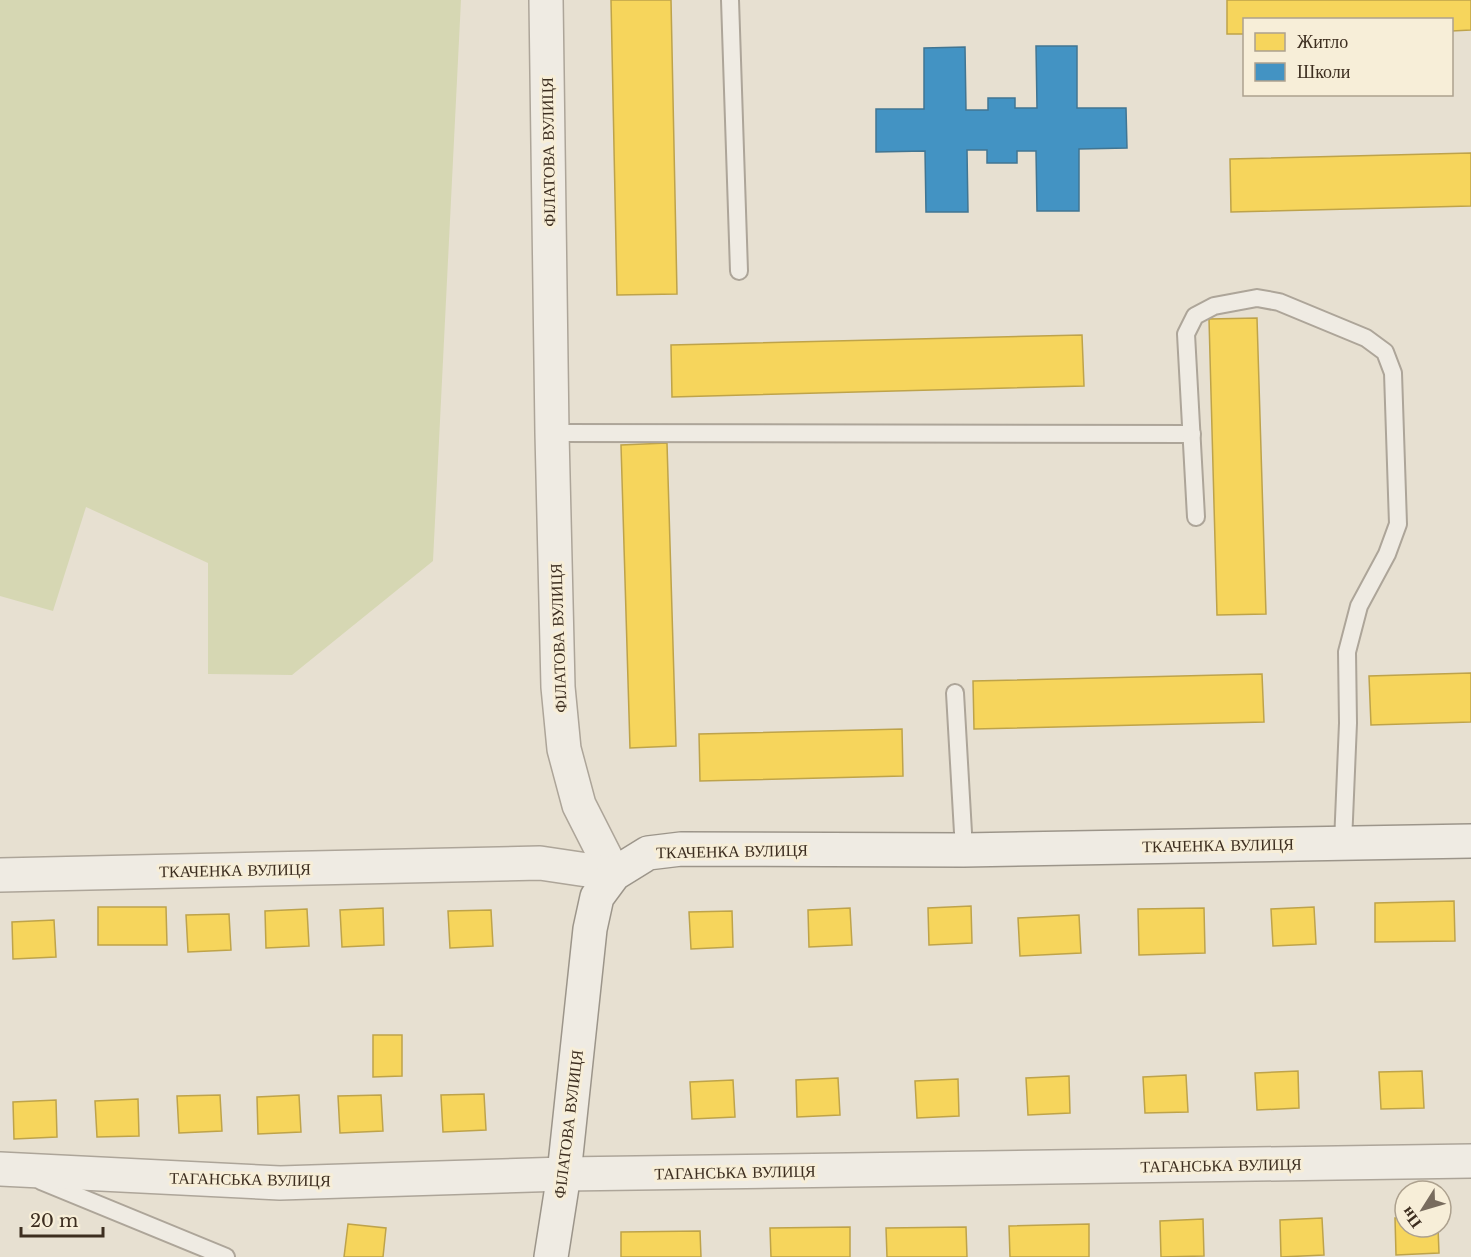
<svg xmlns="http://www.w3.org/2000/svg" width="1471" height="1257" font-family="'Libre Baskerville',serif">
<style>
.green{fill:#d6d7b3}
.homes{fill:#f6d55c;stroke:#bea34a;stroke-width:1.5}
.schools{fill:#4393c3;stroke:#417592;stroke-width:1.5}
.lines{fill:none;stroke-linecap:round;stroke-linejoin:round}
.lane-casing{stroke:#ada599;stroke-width:20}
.street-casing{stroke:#ada599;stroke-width:36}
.secondary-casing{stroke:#9c958a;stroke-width:36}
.lane{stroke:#efebe3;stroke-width:16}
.street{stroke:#efebe3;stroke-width:33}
.secondary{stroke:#efebe3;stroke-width:33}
.labels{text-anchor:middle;stroke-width:6;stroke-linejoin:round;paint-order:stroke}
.street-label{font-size:16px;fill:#3d2e20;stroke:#f7eed8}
</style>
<rect width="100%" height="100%" fill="#e7e0d1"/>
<path class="green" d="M 0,0 L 461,0 L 433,561 L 292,675 L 208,674 L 208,563 L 86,507 L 53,611 L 0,596 Z"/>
<g class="homes">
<path d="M 611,0 L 671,0 L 677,294 L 617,295 Z"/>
<path d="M 1227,0 L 1471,0 L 1471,30 L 1452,31 L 1452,20 L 1244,20 L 1244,34 L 1227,34 Z"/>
<path d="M 1471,153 L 1471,206 L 1231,212 L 1230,159 Z"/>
<path d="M 1257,318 L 1266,614 L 1217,615 L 1209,319 Z"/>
<path d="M 1082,335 L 1084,386 L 672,397 L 671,345 Z"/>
<path d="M 667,443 L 676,746 L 630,748 L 621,445 Z"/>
<path d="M 1471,673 L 1471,722 L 1371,725 L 1369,676 Z"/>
<path d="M 1262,674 L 1264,722 L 974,729 L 973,681 Z"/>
<path d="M 902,729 L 903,776 L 700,781 L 699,734 Z"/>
<path d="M 1454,901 L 1455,941 L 1375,942 L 1375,903 Z"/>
<path d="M 971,906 L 972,943 L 929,945 L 928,908 Z"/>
<path d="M 98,907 L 166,907 L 167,945 L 98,945 Z"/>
<path d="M 1314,907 L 1316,944 L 1273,946 L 1271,909 Z"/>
<path d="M 383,908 L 384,945 L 342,947 L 340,910 Z"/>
<path d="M 850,908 L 852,945 L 809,947 L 808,910 Z"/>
<path d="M 1204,908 L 1205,953 L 1139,955 L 1138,909 Z"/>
<path d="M 307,909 L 309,946 L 266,948 L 265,911 Z"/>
<path d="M 491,910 L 493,946 L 450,948 L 448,911 Z"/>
<path d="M 732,911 L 733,947 L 691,949 L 689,912 Z"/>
<path d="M 229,914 L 231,950 L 188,952 L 186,915 Z"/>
<path d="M 1079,915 L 1081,953 L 1020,956 L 1018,918 Z"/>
<path d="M 54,920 L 56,957 L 13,959 L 12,922 Z"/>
<path d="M 373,1035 L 402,1035 L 402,1076 L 373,1077 Z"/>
<path d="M 1298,1071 L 1299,1108 L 1257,1110 L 1255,1073 Z"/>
<path d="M 1422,1071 L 1424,1108 L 1381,1109 L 1379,1072 Z"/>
<path d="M 1186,1075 L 1188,1112 L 1145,1113 L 1143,1077 Z"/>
<path d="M 1069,1076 L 1070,1113 L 1028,1115 L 1026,1078 Z"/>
<path d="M 838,1078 L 840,1115 L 797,1117 L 796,1080 Z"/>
<path d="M 958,1079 L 959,1116 L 917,1118 L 915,1081 Z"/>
<path d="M 733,1080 L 735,1117 L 692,1119 L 690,1082 Z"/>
<path d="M 484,1094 L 486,1130 L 443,1132 L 441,1095 Z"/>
<path d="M 220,1095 L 222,1131 L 179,1133 L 177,1096 Z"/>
<path d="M 299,1095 L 301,1132 L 258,1134 L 257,1097 Z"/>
<path d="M 381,1095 L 383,1131 L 340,1133 L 338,1096 Z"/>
<path d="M 138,1099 L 139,1136 L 97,1137 L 95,1101 Z"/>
<path d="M 56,1100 L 57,1137 L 14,1139 L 13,1102 Z"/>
<path d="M 1322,1218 L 1324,1255 L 1281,1257 L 1280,1220 Z"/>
<path d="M 1395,1218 L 1405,1218 L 1405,1227 L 1438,1227 L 1439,1253 L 1396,1255 Z"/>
<path d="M 1203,1219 L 1204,1256 L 1161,1257 L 1160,1221 Z"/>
<path d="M 348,1224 L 386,1228 L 383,1257 L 344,1257 Z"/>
<path d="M 1089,1224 L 1089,1257 L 1010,1257 L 1009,1226 Z"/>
<path d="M 850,1227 L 850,1257 L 771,1257 L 770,1228 Z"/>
<path d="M 966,1227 L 967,1257 L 887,1257 L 886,1228 Z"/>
<path d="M 700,1231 L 701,1257 L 621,1257 L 621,1232 Z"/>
</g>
<path class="schools" d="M 1036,46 L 1077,46 L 1077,108 L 1126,108 L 1127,148 L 1079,149 L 1079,211 L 1037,211 L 1036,151 L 1017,151 L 1017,163 L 987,163 L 987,150 L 967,150 L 968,212 L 926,212 L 925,151 L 876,152 L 876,109 L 924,109 L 924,48 L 965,47 L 966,110 L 988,110 L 988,98 L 1015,98 L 1015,108 L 1037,108 Z"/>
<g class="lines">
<defs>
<g id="lane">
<path d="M 730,0 L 739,271"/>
<path d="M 552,433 L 1192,434"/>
<path d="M 1196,517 L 1186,334 L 1195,316 L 1214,306 L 1257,298 L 1279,302 L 1366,338 L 1385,352 L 1393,373 L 1398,524 L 1387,554 L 1359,606 L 1347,652 L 1348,723 L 1343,843"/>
<path d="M 955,693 L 964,850"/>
<path d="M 41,1181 L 226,1257"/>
</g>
<g id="street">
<path d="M 546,0 L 552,433 L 558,687 L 564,749 L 579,805 L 614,874"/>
<path d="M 0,875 L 540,863 L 614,874"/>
<path d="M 0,1169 L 280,1183 L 564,1174 L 1471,1161"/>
</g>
<path id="secondary" d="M 551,1257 L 564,1174 L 590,929 L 597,897 L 614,874 L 648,853 L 681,849 L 964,850 L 1471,841"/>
</defs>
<use href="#lane" class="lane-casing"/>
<use href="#street" class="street-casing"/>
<use href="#secondary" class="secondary-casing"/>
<use href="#lane" class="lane"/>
<use href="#street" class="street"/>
<use href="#secondary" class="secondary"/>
</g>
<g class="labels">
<g class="street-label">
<text transform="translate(548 152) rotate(-91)" y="6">ФІЛАТОВА ВУЛИЦЯ</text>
<text transform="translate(558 638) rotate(-92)" y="6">ФІЛАТОВА ВУЛИЦЯ</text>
<text transform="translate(1218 845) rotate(-1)" y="6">ТКАЧЕНКА ВУЛИЦЯ</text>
<text transform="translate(732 851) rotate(-1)" y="6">ТКАЧЕНКА ВУЛИЦЯ</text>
<text transform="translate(235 870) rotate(-1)" y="6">ТКАЧЕНКА ВУЛИЦЯ</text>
<text transform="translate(568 1124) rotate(-83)" y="6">ФІЛАТОВА ВУЛИЦЯ</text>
<text transform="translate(1221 1165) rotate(-1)" y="6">ТАГАНСЬКА ВУЛИЦЯ</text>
<text transform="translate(735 1172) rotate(-1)" y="6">ТАГАНСЬКА ВУЛИЦЯ</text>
<text transform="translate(250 1179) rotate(1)" y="6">ТАГАНСЬКА ВУЛИЦЯ</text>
</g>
</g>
<rect x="1243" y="18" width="210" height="78" fill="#f7eed8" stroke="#ada18e" stroke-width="1.5"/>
<rect x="1255" y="33" width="30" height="18" fill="#f6d55c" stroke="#ada18e" stroke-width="1.5"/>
<text x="1297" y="48" font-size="18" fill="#3d2e20">Житло</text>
<rect x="1255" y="63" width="30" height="18" fill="#4393c3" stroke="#ada18e" stroke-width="1.5"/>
<text x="1297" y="78" font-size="18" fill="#3d2e20">Школи</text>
<g transform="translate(1423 1209) rotate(233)"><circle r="28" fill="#f7eed8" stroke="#ada18e" stroke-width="1.5"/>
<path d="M0-4.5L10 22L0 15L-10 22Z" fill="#786c5e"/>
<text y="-9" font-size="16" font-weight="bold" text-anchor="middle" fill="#3d2e20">Пн</text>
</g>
<path d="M21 1227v9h82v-9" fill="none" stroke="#3d2e20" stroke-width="3"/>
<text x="30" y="1227" font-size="18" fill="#3d2e20" stroke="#f7eed8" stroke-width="4.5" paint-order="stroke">20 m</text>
</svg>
